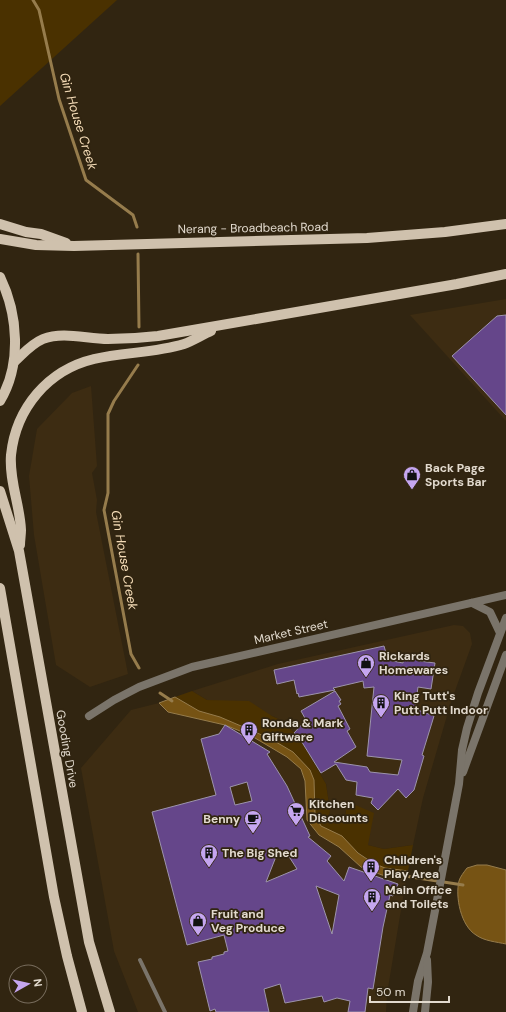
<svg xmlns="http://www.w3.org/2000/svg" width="506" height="1012" font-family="'DM Sans',sans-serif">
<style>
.built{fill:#3d2c12}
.green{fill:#4a3100}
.water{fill:#765314;stroke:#967c4c}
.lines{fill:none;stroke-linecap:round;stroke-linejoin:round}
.stream{stroke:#967c4c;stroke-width:3}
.building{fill:#65468a;stroke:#9d94ac;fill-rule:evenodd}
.service{stroke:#7a746a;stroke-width:4}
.minor{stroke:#7a746a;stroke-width:8}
.tertiary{stroke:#7a746a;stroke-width:8}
.primary{stroke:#cfc1ad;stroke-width:10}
.labels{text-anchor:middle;stroke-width:3.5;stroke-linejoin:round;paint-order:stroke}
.street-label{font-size:12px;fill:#e2dace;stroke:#312511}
.poi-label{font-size:12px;font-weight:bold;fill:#e2dace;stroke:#312511;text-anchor:start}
.water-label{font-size:13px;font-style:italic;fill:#f5dcb7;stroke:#312511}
</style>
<rect width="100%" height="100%" fill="#312511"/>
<g class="built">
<path d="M 506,299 L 506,421 L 410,315 Z"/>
<path d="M 91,386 L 97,466 L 92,473 L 97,500 L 96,512 L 128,674 L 90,687 L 56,665 L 34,535 L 29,476 L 37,429 L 72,393 Z"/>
<path d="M 454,625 L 463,626 L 470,633 L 472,644 L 451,702 L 423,798 L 413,845 L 384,849 L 368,845 L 346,810 L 345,819 L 335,824 L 329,818 L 330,810 L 326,784 L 300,739 L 283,721 L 272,716 L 228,702 L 207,700 L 192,691 L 278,664 Z"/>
<path d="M 159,703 L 168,712 L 225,725 L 250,735 L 287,757 L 301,769 L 305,781 L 307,820 L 319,835 L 339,847 L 361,867 L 382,875 L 406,880 L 387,994 L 386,1012 L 138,1012 L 114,951 L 81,768 L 131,710 Z"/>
</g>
<g class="green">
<path d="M 0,0 L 117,0 L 0,106 Z"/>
<path d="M 192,691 L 207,700 L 249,701 L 272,716 L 283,721 L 300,739 L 326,784 L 330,810 L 329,818 L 335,824 L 345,819 L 346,810 L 353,804 L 374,813 L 368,845 L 384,849 L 413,845 L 408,871 L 385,868 L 373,863 L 321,826 L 315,815 L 314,780 L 271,739 L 220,717 L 199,711 L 175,697 Z"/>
</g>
<g class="water">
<path d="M 175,697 L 199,711 L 220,717 L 241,726 L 271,739 L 293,752 L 310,770 L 314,780 L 315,815 L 321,826 L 342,836 L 358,853 L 373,863 L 385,868 L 408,871 L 406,880 L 382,875 L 361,867 L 339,847 L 319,835 L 307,820 L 305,781 L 301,769 L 287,757 L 250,735 L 225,725 L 168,712 L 159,703 Z"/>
<path d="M 477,865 L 487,865 L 506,870 L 506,944 C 497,942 484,941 476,935 C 461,926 455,897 459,881 C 460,877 464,872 467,868 Z"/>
</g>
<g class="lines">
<g class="stream">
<path d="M 33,0 L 39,10 L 59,99 L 86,180 L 133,215 L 137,227"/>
<path d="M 138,254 L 139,327"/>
<path d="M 138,365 L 114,401 L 108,414 L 108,493 L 104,510 L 131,654 L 139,668"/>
<path d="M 160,693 L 172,701"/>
<path d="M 405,876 L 463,885"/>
</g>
</g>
<g class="building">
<path d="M 506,315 L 506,415 L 452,356 L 497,316 Z"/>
<path d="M 384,646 L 388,660 L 403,663 L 404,656 L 419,658 L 419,661 L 435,663 L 431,689 L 418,687 L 415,709 L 434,716 L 422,755 L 424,756 L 414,790 L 406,798 L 398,789 L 378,810 L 371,803 L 373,798 L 356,795 L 357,782 L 346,780 L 336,764 L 321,773 L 300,739 L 294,733 L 306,720 L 301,711 L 335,691 L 341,700 L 339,701 L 341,704 L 338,706 L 350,729 L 347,731 L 356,747 L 334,762 L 367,767 L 370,772 L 398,775 L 402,760 L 367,756 L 374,687 L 364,688 L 363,681 L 333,688 L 335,690 L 299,697 L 298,693 L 297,694 L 294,680 L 277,684 L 274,670 Z"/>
<path d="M 225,725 L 270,752 L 267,754 L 287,786 L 310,836 L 308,837 L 331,856 L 327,861 L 344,881 L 349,867 L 398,884 L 393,896 L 390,895 L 383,927 L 373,989 L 368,988 L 365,1012 L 348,1012 L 350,1001 L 337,998 L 324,1002 L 322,996 L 285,1003 L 280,984 L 264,989 L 269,1012 L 216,1012 L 215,1009 L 210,1011 L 198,962 L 212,959 L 212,957 L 224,954 L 224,952 L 228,951 L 224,935 L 187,945 L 152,812 L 216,795 L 201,739 L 219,734 ZM 247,782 L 252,801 L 235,805 L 230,787 ZM 277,854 L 288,855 L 297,869 L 266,882 ZM 316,886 L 339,895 L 332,934 Z"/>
</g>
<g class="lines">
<path class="service" d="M 140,960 L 165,1012"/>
<path class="minor" d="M 89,716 L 114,700 L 139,687 L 192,667 L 506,595"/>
<g class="tertiary">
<path d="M 472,603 L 490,612 L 500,633"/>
<path d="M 463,772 L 506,655"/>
<path d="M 413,1012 L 418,981 L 427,953 L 459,784 L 462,750 L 467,728 L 478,693 L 506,618"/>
<path d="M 425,1012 L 428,982 L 427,960"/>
</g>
<g class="primary">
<path d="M 0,224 L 26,232 L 41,234 L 66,243"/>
<path d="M 0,239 L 36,245 L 74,246 L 367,238 L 445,232 L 506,224"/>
<path d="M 0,277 C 18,314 22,364 0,401"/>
<path d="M 14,362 C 23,354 31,344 43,339 C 63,331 87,339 108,339 C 125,339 141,338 158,336 L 457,284 L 506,274"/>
<path d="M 0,491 L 19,551 L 89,942 L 110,1012"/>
<path d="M 20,545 C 20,540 21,535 21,530 C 20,505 9,481 11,455 C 16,408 48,370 94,359 C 124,352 155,353 184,344 C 193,341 202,335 211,331"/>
<path d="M 0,588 L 54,897 L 67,956 L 82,1012"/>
</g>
</g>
<defs>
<symbol id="shop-pin" viewBox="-11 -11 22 30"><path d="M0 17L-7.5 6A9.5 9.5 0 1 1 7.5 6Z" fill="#c5a6f0" stroke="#312511"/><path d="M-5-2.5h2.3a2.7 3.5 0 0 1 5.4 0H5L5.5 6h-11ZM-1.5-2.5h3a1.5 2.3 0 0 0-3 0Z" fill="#111"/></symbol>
<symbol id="building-pin" viewBox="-11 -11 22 30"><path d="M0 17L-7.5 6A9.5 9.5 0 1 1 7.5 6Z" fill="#c5a6f0" stroke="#312511"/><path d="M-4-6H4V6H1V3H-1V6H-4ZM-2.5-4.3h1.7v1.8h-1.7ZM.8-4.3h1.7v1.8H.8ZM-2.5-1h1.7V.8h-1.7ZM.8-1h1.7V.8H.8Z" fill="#111"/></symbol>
<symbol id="supermarket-pin" viewBox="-11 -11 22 30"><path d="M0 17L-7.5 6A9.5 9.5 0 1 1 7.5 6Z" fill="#c5a6f0" stroke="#312511"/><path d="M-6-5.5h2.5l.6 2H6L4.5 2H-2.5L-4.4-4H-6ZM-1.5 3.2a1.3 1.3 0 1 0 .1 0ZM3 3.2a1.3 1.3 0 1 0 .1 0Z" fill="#111"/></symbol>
<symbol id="cafe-pin" viewBox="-11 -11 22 30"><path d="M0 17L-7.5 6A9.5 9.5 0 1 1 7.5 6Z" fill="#c5a6f0" stroke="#312511"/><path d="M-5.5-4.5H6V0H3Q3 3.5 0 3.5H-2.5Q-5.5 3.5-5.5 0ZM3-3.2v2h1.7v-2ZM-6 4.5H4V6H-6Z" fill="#111"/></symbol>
</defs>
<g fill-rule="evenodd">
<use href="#shop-pin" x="402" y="465" width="20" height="27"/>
<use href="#shop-pin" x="356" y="653" width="20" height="27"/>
<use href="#building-pin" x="371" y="693" width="20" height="27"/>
<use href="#building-pin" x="239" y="720" width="20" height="27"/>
<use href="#supermarket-pin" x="286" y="801" width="20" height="27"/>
<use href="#cafe-pin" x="243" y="809" width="20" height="27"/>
<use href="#building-pin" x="199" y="843" width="20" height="27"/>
<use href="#building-pin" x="361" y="857" width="20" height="27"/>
<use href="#building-pin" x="362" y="887" width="20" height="27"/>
<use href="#shop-pin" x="188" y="911" width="20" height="27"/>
</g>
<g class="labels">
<g class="street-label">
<text transform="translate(253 228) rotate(-1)" y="4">Nerang - Broadbeach Road</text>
<text transform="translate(291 632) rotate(-13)" y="4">Market Street</text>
<text transform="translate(67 749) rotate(80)" y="4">Gooding Drive</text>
</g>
<g class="poi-label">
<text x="425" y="472">Back Page<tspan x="425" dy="14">Sports Bar</tspan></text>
<text x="379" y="660">Rickards<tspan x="379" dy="14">Homewares</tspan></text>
<text x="394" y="700">King Tutt's<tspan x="394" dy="14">Putt Putt Indoor</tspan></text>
<text x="262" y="727">Ronda &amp; Mark<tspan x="262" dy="14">Giftware</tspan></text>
<text x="309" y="808">Kitchen<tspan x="309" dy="14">Discounts</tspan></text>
<text x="240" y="823" text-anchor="end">Benny</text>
<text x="222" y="857">The Big Shed</text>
<text x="384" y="864">Children's<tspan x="384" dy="14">Play Area</tspan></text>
<text x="385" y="894">Main Office<tspan x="385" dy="14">and Toilets</tspan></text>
<text x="211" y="918">Fruit and<tspan x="211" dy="14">Veg Produce</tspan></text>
</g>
<g class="water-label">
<text transform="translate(79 121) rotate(73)" y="5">Gin House Creek</text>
<text transform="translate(125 560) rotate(80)" y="5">Gin House Creek</text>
</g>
</g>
<g transform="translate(28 984) rotate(82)"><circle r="19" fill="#312511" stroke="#786d5d"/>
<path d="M0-3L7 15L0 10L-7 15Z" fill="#c5a6f0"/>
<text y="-6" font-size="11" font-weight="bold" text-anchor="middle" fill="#e2dace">N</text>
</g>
<path d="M370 996v6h79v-6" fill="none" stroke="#e2dace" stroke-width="2"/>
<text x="376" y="996" font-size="12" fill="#e2dace" stroke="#312511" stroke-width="3" paint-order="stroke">50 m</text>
</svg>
